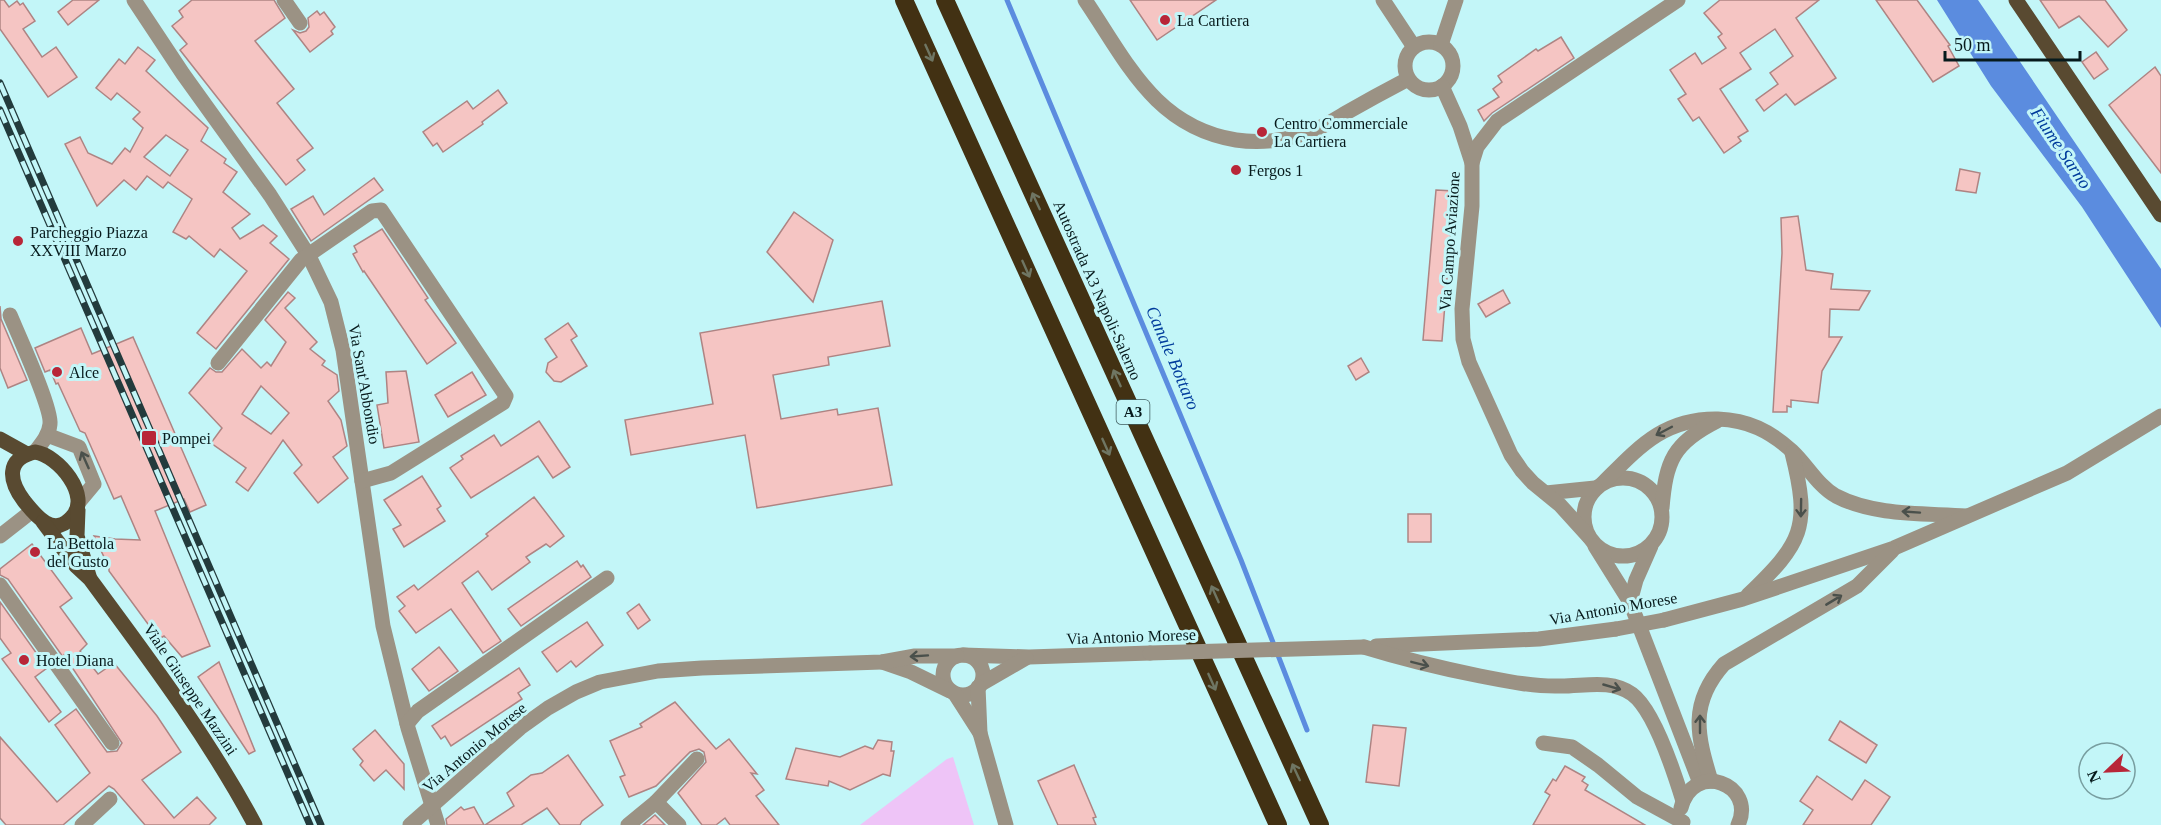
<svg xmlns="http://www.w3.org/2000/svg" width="2161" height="825" font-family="Georgia,serif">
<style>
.green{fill:#eec4f7}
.water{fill:#5b8cdf}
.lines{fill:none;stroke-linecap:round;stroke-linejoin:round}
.stream{stroke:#5b8cdf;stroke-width:5}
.building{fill:#f5c5c3;stroke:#ae8483;stroke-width:1.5;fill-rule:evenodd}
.minor{stroke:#9b9284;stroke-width:15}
.major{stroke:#594a31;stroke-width:15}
.highway{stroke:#423113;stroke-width:18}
.rail-casing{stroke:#233b3d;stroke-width:7}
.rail{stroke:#c3f6f8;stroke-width:4.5;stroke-dasharray:14;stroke-linecap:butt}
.minor-bridge{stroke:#9b9284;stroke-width:15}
.oneway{stroke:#6f7663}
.oneway2{stroke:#4a504b}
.poi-dot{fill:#b82638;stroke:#c3f6f8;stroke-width:2}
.labels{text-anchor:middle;stroke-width:6;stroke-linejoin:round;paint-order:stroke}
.shield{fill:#c3f6f8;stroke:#3f5c5e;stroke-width:1.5}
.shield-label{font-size:15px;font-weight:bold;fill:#071a1c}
.poi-label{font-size:16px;fill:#071a1c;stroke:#c3f6f8;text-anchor:start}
.street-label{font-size:16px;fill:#071a1c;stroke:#c3f6f8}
.water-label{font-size:18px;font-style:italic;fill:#003c9c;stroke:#c3f6f8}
</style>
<rect width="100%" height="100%" fill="#c3f6f8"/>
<path class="green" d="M 953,757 L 974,825 L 860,825 L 947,759 Z"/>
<path class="water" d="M 1937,0 L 1978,0 L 2161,269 L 2161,328 L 2082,207 L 1991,86 Z"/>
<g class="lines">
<path class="stream" d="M 1007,0 L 1241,560 L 1307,730"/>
</g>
<g class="building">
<path d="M 0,0 L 4,0 L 9,7 L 17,1 L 20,5 L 23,3 L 35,21 L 23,29 L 42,57 L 56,47 L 77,77 L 48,97 L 0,29 Z"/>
<path d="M 73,0 L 99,0 L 68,25 L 58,12 Z"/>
<path d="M 192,0 L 274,0 L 285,18 L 255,41 L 294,89 L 277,103 L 313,148 L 297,160 L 305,170 L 286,185 L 180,50 L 187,44 L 172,26 L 183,17 L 179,11 Z"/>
<path d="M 1130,0 L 1216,0 L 1157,40 Z"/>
<path d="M 1720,0 L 1819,0 L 1796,18 L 1836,78 L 1795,105 L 1786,94 L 1764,111 L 1756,100 L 1778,84 L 1770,73 L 1793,56 L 1775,29 L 1740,53 L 1751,69 L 1720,89 L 1748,131 L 1738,137 L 1741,141 L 1724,153 L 1699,117 L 1693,121 L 1678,99 L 1686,94 L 1670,70 L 1695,53 L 1702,64 L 1726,48 L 1718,37 L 1722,34 L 1704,13 Z"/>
<path d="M 1876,0 L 1917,0 L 1950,45 L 1948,46 L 1959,66 L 1933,82 Z"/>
<path d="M 2040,0 L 2105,0 L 2127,30 L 2108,47 L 2079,16 L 2059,28 Z"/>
<path d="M 317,11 L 320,15 L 324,12 L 335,27 L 331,31 L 333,34 L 310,52 L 293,30 L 300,33 L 306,31 L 309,27 L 308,18 Z"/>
<path d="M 1561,37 L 1574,58 L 1492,113 L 1484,121 L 1478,110 L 1499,97 L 1493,89 L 1502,82 L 1498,76 L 1536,49 L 1538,51 Z"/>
<path d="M 138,47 L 155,60 L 146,71 L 208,128 L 201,141 L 226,159 L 224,163 L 237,172 L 223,192 L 250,214 L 232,228 L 240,239 L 263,225 L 277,236 L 270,243 L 289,259 L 216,349 L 197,333 L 247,271 L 220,249 L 214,257 L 189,236 L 186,239 L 173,232 L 192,199 L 168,182 L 163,188 L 147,176 L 136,190 L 124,180 L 97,206 L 65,144 L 80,137 L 88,153 L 112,164 L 125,148 L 130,152 L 143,128 L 133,119 L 140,112 L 117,93 L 111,100 L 96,88 L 119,59 L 125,64 ZM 166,135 L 188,150 L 170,176 L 144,157 Z"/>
<path d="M 2096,52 L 2108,69 L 2094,79 L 2082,62 Z"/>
<path d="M 2155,67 L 2161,76 L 2161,173 L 2109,105 Z"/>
<path d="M 498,90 L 507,103 L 482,122 L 483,124 L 443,152 L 437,143 L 433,146 L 423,132 L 467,101 L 473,109 Z"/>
<path d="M 1960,169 L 1980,173 L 1976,193 L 1956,190 Z"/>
<path d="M 374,178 L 383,190 L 311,241 L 291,209 L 313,196 L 324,215 Z"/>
<path d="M 1436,190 L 1454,191 L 1442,341 L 1423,340 Z"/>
<path d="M 794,212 L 833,240 L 813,302 L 767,252 Z"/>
<path d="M 1798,216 L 1806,270 L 1833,274 L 1831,289 L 1870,291 L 1859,310 L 1830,309 L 1829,337 L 1842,337 L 1822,371 L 1818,403 L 1791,400 L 1791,407 L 1787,406 L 1787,412 L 1773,412 L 1782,253 L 1781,218 Z"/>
<path d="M 382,229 L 428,298 L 425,300 L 456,343 L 427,364 L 364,271 L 363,272 L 353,254 L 357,252 L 354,246 Z"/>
<path d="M 1503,290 L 1510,303 L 1486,317 L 1478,304 Z"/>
<path d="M 288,292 L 295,298 L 285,308 L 317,342 L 310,349 L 325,361 L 322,365 L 337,375 L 339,391 L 328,401 L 341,420 L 347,446 L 333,457 L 348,478 L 318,503 L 294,473 L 302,465 L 283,440 L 248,491 L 236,482 L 246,468 L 211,443 L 222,428 L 189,393 L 210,368 L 216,372 L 222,372 L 242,349 L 261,368 L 267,362 L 271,366 L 286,342 L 265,320 ZM 261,386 L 289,413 L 271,434 L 242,414 Z"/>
<path d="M 882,301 L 890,346 L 828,357 L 829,365 L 773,375 L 781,419 L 837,409 L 838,415 L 878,408 L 892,485 L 757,508 L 745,435 L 631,455 L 625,420 L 713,404 L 700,333 Z"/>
<path d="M 0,306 L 1,319 L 27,380 L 8,388 L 0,368 Z"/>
<path d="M 568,323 L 577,336 L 571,340 L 587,366 L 561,382 L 554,381 L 546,372 L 548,363 L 557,357 L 545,339 Z"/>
<path d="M 81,328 L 92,354 L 133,337 L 206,505 L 190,512 L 184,499 L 155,511 L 210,646 L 182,657 L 164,636 L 159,639 L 109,571 L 109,566 L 104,565 L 104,557 L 94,536 L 115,539 L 140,540 L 121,496 L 114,499 L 85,433 L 80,431 L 58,383 L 56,384 L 50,370 L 45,372 L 35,348 Z"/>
<path d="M 1361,358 L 1369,372 L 1356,380 L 1348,366 Z"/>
<path d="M 406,371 L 419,442 L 384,448 L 377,405 L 388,403 L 386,372 Z"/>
<path d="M 472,372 L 486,395 L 448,417 L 435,395 Z"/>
<path d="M 539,421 L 570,467 L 553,478 L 538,456 L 471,498 L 450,468 L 463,459 L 461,456 L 494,435 L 501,446 Z"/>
<path d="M 422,476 L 441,506 L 437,509 L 445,521 L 404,547 L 393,529 L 401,525 L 384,500 Z"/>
<path d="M 534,497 L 564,536 L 550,547 L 546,544 L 526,557 L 530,562 L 492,590 L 478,571 L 462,583 L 501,641 L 483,653 L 451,609 L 416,633 L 399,611 L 405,606 L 397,597 L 414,585 L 418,590 L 488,536 L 486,534 Z"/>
<rect x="1408" y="514" width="23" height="28"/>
<path d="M 32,544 L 72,598 L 60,607 L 87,644 L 80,651 L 98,674 L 114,663 L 157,716 L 181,752 L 142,780 L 174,818 L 197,797 L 216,818 L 209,825 L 145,825 L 114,789 L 109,786 L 63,825 L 6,825 L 0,818 L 0,737 L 57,802 L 90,773 L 55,725 L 76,709 L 107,752 L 117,751 L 122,743 L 64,655 L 63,657 L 8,579 L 0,575 L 0,569 Z"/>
<path d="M 577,561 L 581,567 L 583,565 L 591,577 L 521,626 L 508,609 Z"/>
<path d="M 0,602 L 47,668 L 35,677 L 61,712 L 49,722 L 2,659 L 11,653 L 0,638 Z"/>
<path d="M 639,604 L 650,620 L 638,629 L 627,613 Z"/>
<path d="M 587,622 L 603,645 L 576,667 L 571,661 L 557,672 L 542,652 Z"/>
<path d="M 439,647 L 458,671 L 429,691 L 412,669 Z"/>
<path d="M 219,662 L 255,751 L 249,754 L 198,677 Z"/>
<path d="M 519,668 L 530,685 L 518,693 L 522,699 L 451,746 L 445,736 L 441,739 L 432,726 Z"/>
<path d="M 675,702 L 716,749 L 729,739 L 757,774 L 751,773 L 764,790 L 756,796 L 779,825 L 730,825 L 725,818 L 716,825 L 702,825 L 678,793 L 706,762 L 704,752 L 699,749 L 690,752 L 656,786 L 629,797 L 620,777 L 625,775 L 610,741 L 642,727 L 640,724 Z"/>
<path d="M 1840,721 L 1877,745 L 1866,763 L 1829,740 Z"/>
<path d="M 1373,725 L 1406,728 L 1399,786 L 1366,782 Z"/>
<path d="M 375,730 L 404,764 L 404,789 L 386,770 L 374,781 L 360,765 L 363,761 L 353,749 Z"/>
<path d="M 878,740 L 892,742 L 891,751 L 894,751 L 890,776 L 883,774 L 850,790 L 829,781 L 828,786 L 786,779 L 796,748 L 840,757 L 865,746 L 873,749 Z"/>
<path d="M 568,755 L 603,805 L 582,821 L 580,825 L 560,825 L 547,808 L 521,825 L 485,825 L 514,806 L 507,793 L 531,775 L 542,773 Z"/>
<path d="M 1074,765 L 1096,817 L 1093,818 L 1096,825 L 1058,825 L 1038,781 Z"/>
<path d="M 1565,766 L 1585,777 L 1582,781 L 1588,785 L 1585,790 L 1645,825 L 1533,825 L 1550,795 L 1545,792 L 1553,779 L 1556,781 Z"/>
<path d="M 1817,776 L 1852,800 L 1865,780 L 1890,797 L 1871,825 L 1803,825 L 1813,810 L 1800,801 Z"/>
<path d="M 461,807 L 464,810 L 474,807 L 484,825 L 447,825 L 446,819 Z"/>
<path d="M 655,815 L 665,825 L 643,825 Z"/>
</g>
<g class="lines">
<g class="minor">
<path d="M 134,0 L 183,74 L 270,195 L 309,256 L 331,302 L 343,350 L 383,626 L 408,728 L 438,825"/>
<path d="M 284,0 L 300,23"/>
<path d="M 1085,0 C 1127,62 1155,127 1236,140 C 1262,144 1288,140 1312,131 C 1323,127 1334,120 1344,114 C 1365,102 1387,90 1408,79"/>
<path d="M 1383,0 L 1414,47"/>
<circle cx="1429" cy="66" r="24"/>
<path d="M 1441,45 L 1456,0"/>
<path d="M 1442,86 L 1460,126 L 1472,163"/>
<path d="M 10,315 C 18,334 52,408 50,424 C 49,435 42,443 35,452"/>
<path d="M 218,363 L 301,260 L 372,211 L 381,210 L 506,396 L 503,403 L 391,473 L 362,481"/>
<path d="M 47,435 L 79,447 L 94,484 L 79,502"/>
<circle cx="1623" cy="517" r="39"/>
<path d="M 1603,483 C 1639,447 1664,418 1718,419 C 1748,420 1770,431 1792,451 C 1807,465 1818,486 1836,496 C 1874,516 1924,513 1966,516"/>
<path d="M 1546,493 L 1595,488"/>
<path d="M 1662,508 C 1666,461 1673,443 1717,421"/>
<path d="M 0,536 L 32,511"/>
<path d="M 1589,537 L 1560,505 L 1533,483 L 1522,471 L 1511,455 L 1469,362 L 1463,339 L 1462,309 L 1472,206 L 1472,163 L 1477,147 L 1497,121 L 1678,0"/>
<path d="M 1595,546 L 1630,602 L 1700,783"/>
<path d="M 0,585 L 112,743"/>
<path d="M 1748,595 C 1802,543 1811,528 1792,453"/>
<path d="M 1630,602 L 1636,580 L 1651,546"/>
<path d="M 1664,620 L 1743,599 L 1894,548 L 2067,473 L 2161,416"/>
<path d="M 1376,646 L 1539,639 L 1616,629"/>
<path d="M 1364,647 C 1403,659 1440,668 1480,676 C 1506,681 1534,687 1561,686 C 1586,686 1611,679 1632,694 C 1654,710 1675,775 1683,801"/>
<path d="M 963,655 L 1029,657 L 1150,653"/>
<circle cx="963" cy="675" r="20"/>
<path d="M 882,662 L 911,672 L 950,691"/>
<path d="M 981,684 L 1026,658"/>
<path d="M 978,687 L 980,733 L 1006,825"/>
<path d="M 955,694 L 980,733"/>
<path d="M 407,724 L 418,711 L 607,578"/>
<path d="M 1543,743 L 1572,747 L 1598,765 L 1637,797 L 1683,822"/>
<path d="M 1711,781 C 1697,735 1689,703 1724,664 L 1857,586 L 1892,551"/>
<path d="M 656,802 L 697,759"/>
<path d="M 1681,808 C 1693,760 1757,784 1738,825"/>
<path d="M 82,825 L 110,799"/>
<path d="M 410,825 L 520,728 L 548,708 L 576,692 L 600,682 L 658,671 L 702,668 L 882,662 L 915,656 L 957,656"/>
<path d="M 628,825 L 656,802 L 679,825"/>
</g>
<g class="major">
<path d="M 2016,0 L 2161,215"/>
<path d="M 0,439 L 27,454"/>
<path d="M 35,452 C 58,455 92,496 72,517 C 53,538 36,516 24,501 C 9,481 5,459 35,452 Z"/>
<path d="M 78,510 L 77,536 L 89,576"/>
<path d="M 43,522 L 76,566 L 90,579 C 149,659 208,737 255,825"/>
</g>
<g class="highway">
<path d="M 904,0 L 1278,825"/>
<path d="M 945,0 L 1320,825"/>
</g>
<defs>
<g id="rail">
<path d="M 0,83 L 321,825"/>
<path d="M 0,110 L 310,825"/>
</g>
</defs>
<use href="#rail" class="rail-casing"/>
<use href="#rail" class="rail"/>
<g class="minor-bridge">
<path d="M 1616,629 L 1664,620"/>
<path d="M 1150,653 L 1364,647"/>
</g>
</g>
<defs><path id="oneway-shaft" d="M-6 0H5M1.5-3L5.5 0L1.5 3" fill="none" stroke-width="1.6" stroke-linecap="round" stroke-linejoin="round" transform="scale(1.5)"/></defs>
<g class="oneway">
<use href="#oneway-shaft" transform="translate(929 53) rotate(66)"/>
<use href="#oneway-shaft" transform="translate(1036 201) rotate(-115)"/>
<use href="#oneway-shaft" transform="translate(1026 269) rotate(66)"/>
<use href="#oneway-shaft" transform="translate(1117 378) rotate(-114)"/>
<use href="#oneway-shaft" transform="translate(1106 447) rotate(66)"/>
<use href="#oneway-shaft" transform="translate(1215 594) rotate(-114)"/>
<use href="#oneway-shaft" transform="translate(1212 682) rotate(66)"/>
<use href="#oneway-shaft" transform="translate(1296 772) rotate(-115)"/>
</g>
<g class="oneway2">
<use href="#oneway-shaft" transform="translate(1664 431) rotate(152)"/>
<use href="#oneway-shaft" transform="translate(85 460) rotate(-114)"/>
<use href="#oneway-shaft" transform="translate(1801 508) rotate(91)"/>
<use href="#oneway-shaft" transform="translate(1911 512) rotate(-176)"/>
<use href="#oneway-shaft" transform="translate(1834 600) rotate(-31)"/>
<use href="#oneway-shaft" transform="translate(919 656) rotate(176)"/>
<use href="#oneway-shaft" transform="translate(1420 664) rotate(14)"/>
<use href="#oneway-shaft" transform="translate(1612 687) rotate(16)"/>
<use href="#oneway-shaft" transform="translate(1700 724) rotate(-90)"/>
</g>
<g class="poi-dot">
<circle cx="1165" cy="20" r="6"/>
<circle cx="1262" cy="132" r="6"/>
<circle cx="1236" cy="170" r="6"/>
<circle cx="18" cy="241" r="6"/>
<circle cx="57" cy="372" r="6"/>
<rect x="141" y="430" width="16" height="16" rx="3"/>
<circle cx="35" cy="552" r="6"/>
<circle cx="24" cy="660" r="6"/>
</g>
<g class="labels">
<rect class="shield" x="1116.5" y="400" width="33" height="24" rx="4.5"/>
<g class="shield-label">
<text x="1133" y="417">A3</text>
</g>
<g class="poi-label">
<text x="1177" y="26">La Cartiera</text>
<text x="1274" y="129">Centro Commerciale<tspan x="1274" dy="18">La Cartiera</tspan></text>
<text x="1248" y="176">Fergos 1</text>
<text x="30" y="238">Parcheggio Piazza<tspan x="30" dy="18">XXVIII Marzo</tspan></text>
<text x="69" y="378">Alce</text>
<text x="162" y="444">Pompei</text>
<text x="47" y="549">La Bettola<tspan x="47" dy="18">del Gusto</tspan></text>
<text x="36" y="666">Hotel Diana</text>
</g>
<g class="street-label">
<text transform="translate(1449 241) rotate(-86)" y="6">Via Campo Aviazione</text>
<text transform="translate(1098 290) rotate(66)" y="6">Autostrada A3 Napoli-Salerno</text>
<text transform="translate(365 384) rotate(80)" y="6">Via Sant'Abbondio</text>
<text transform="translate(1613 608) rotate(-10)" y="6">Via Antonio Morese</text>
<text transform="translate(1131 636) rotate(-2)" y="6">Via Antonio Morese</text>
<text transform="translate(191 689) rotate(56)" y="6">Viale Giuseppe Mazzini</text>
<text transform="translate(474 747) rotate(-40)" y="6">Via Antonio Morese</text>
</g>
<g class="water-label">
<text transform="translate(2061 148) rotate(56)" y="6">Fiume Sarno</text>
<text transform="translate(1173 358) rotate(67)" y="6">Canale Bottaro</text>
</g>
</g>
<g transform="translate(2107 771) rotate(247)"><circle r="28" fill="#c3f6f8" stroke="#789ea0" stroke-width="1.5"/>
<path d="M0-4.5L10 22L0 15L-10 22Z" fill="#b82638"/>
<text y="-9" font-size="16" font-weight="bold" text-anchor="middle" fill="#071a1c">N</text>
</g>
<path d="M1945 51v9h135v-9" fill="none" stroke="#071a1c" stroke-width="3"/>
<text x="1954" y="51" font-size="18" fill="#071a1c" stroke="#c3f6f8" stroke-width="4.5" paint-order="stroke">50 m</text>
</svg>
